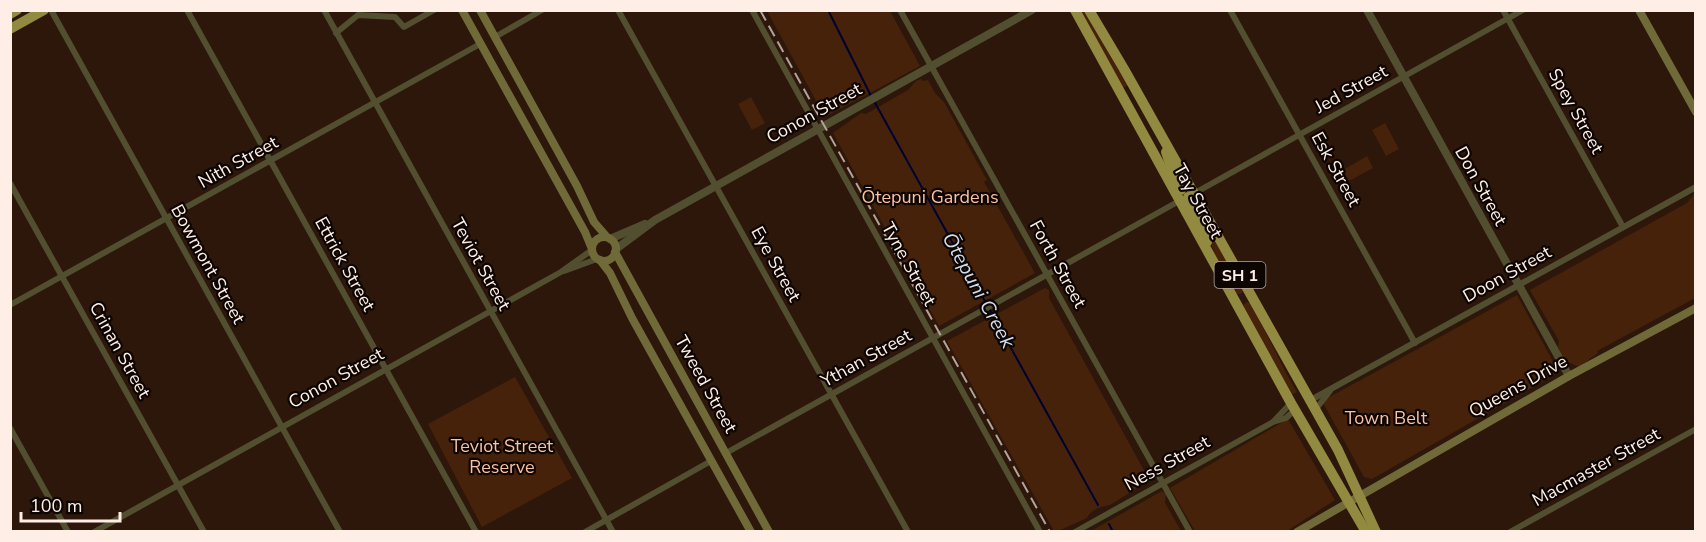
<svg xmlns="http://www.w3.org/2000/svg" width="1706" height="542" font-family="'Nunito Sans',sans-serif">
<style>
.green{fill:#46220b}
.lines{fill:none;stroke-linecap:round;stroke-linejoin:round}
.stream{stroke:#000030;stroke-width:2}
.minor{stroke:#524e30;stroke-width:6}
.tertiary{stroke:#524e30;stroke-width:8}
.secondary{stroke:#706a39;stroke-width:8}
.trunk{stroke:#928a40;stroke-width:10}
.rail{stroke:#b4a399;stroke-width:2;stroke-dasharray:12 6;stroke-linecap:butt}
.labels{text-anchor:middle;stroke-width:4.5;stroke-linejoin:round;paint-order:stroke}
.shield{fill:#0d0502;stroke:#b6a8a2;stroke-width:1.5}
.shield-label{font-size:16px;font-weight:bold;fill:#feeee6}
.street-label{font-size:18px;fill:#feeee6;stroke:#0d0502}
.park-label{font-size:18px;fill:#fbc1a0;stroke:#0d0502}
.water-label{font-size:20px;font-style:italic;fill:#d1ddee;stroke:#0d0502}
</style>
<rect width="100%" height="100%" fill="#2c170a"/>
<g class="green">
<path d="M 767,11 L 890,11 L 920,66 L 825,117 Z"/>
<path d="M 1082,11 L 1084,11 L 1129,85 L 1121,89 Z"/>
<path d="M 921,79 L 923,81 L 928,80 L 935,93 L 944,102 L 987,180 L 984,182 L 1035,273 L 939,326 L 833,133 L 861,113 L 866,114 L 908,90 L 916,81 Z"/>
<path d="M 751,97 L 765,123 L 752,130 L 738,104 Z"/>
<path d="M 1385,123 L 1399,149 L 1386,156 L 1372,130 Z"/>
<path d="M 1367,156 L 1373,168 L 1349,181 L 1343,170 Z"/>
<path d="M 1695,193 L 1695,298 L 1597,351 L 1598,353 L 1579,367 L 1564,360 L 1558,347 L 1559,341 L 1530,290 L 1687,203 Z"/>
<path d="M 1202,218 L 1243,291 L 1241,294 L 1236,294 L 1218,263 Z"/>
<path d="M 1045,288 L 1049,290 L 1049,298 L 1145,472 L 1151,475 L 1153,478 L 1110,505 C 1102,506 1090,510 1087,518 L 1056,532 L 1054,531 L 947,341 Z"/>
<path d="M 1517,295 L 1556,367 L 1557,372 L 1554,375 L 1372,479 L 1364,477 L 1322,401 Z"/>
<path d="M 1247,302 L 1250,303 C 1266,331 1279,361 1295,389 L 1297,392 L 1291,395 L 1243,305 Z"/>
<path d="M 515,377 L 572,478 L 482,527 L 428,424 Z"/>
<path d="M 1288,419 L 1335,500 L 1287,531 L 1195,531 L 1170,488 Z"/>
<path d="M 1162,491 L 1166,494 L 1165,503 L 1181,531 L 1089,532 Z"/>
</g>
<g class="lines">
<g class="stream">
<path d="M 828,10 L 871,96"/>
<path d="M 874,101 L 1098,505"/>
<path d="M 1109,524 L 1113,532"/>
</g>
<g class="minor">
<path d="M 51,10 L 340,532"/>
<path d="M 187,10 L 476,532"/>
<path d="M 324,10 L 613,532"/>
<path d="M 618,10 L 908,532"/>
<path d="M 752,10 L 1040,532"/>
<path d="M 900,10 L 1190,532"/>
<path d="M 1230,10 L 1415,343"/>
<path d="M 1503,10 L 1623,227"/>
<path d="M 336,33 L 358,15 L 395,17 L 404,27 L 434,10"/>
<path d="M 495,37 L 542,10"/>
<path d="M 10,183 L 204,532"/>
<path d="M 1193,194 L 1523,10"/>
<path d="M 564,271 L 597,259"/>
<path d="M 10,305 L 480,44"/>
<path d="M 1309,401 L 1696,187"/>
<path d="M 1315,410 L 1330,391"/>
<path d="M 1274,421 L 1291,403"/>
<path d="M 10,428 L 68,532"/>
<path d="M 726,453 L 1181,200"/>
<path d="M 94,532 L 561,272 L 592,250"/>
<path d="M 585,532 L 711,461"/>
<path d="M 1075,532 L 1273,422 L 1286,418 L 1295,410"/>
<path d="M 1510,532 L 1696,429"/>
</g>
<g class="tertiary">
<path d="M 1367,10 L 1569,376"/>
<path d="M 610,239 L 645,224"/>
<path d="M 616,249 L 655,220 L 1032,10"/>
</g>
<g class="secondary">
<path d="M 462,10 L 585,232 L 592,249"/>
<path d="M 480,10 L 577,186 L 594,222 L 607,237"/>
<path d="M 1639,10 L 1696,112"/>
<circle cx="604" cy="249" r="12"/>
<path d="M 615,252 L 769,532"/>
<path d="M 600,260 L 610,273 L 632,318 L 751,532"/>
<path d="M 1297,532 L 1569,376 L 1696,308"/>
</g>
<g class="trunk">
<path d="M 1075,10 L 1291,403 L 1366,532"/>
<path d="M 1089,10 L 1124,69 L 1338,450 L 1376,532"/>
<path d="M 10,14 L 17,10"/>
<path d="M 10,29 L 44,10"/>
<path d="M 1166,152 L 1174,175 L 1181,190"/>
<path d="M 1188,197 L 1199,219 L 1207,242"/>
</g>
<path class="rail" d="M 760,10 L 1050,532"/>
</g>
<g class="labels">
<rect class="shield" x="1214.5" y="262" width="51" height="26" rx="4.5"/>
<g class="shield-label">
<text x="1240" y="281">SH 1</text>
</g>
<g class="street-label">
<text transform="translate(1351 89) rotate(-29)" y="6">Jed Street</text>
<text transform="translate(1576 111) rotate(61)" y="6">Spey Street</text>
<text transform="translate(814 113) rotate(-29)" y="6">Conon Street</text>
<text transform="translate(238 162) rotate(-29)" y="6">Nith Street</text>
<text transform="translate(1336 169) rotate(61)" y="6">Esk Street</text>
<text transform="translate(1481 186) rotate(61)" y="6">Don Street</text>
<text transform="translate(1198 201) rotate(61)" y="6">Tay Street</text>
<text transform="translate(208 264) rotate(61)" y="6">Bowmont Street</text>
<text transform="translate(345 264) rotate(61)" y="6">Ettrick Street</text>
<text transform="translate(481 264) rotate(61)" y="6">Teviot Street</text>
<text transform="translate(776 264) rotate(61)" y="6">Eye Street</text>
<text transform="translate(909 264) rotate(61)" y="6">Tyne Street</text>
<text transform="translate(1058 264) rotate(61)" y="6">Forth Street</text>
<text transform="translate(1507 274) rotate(-29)" y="6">Doon Street</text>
<text transform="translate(120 350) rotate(61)" y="6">Crinan Street</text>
<text transform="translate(866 358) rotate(-29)" y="6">Ythan Street</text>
<text transform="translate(336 378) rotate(-29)" y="6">Conon Street</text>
<text transform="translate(706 384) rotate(61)" y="6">Tweed Street</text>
<text transform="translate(1518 386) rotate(-29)" y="6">Queens Drive</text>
<text transform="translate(1167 463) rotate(-29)" y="6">Ness Street</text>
<text transform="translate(1596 467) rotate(-29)" y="6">Macmaster Street</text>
</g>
<g class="park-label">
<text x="930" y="203">Ōtepuni Gardens</text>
<text x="1386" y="424">Town Belt</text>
<text x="502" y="452">Teviot Street<tspan x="502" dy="21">Reserve</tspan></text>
</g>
<g class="water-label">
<text transform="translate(979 290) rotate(61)" y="7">Ōtepuni Creek</text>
</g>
</g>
<rect width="1706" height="542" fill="none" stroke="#feeee6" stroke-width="24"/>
<path d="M21 512v9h99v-9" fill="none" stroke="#feeee6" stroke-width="3"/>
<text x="30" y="512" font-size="18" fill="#feeee6" stroke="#0d0502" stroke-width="4.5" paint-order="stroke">100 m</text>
</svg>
